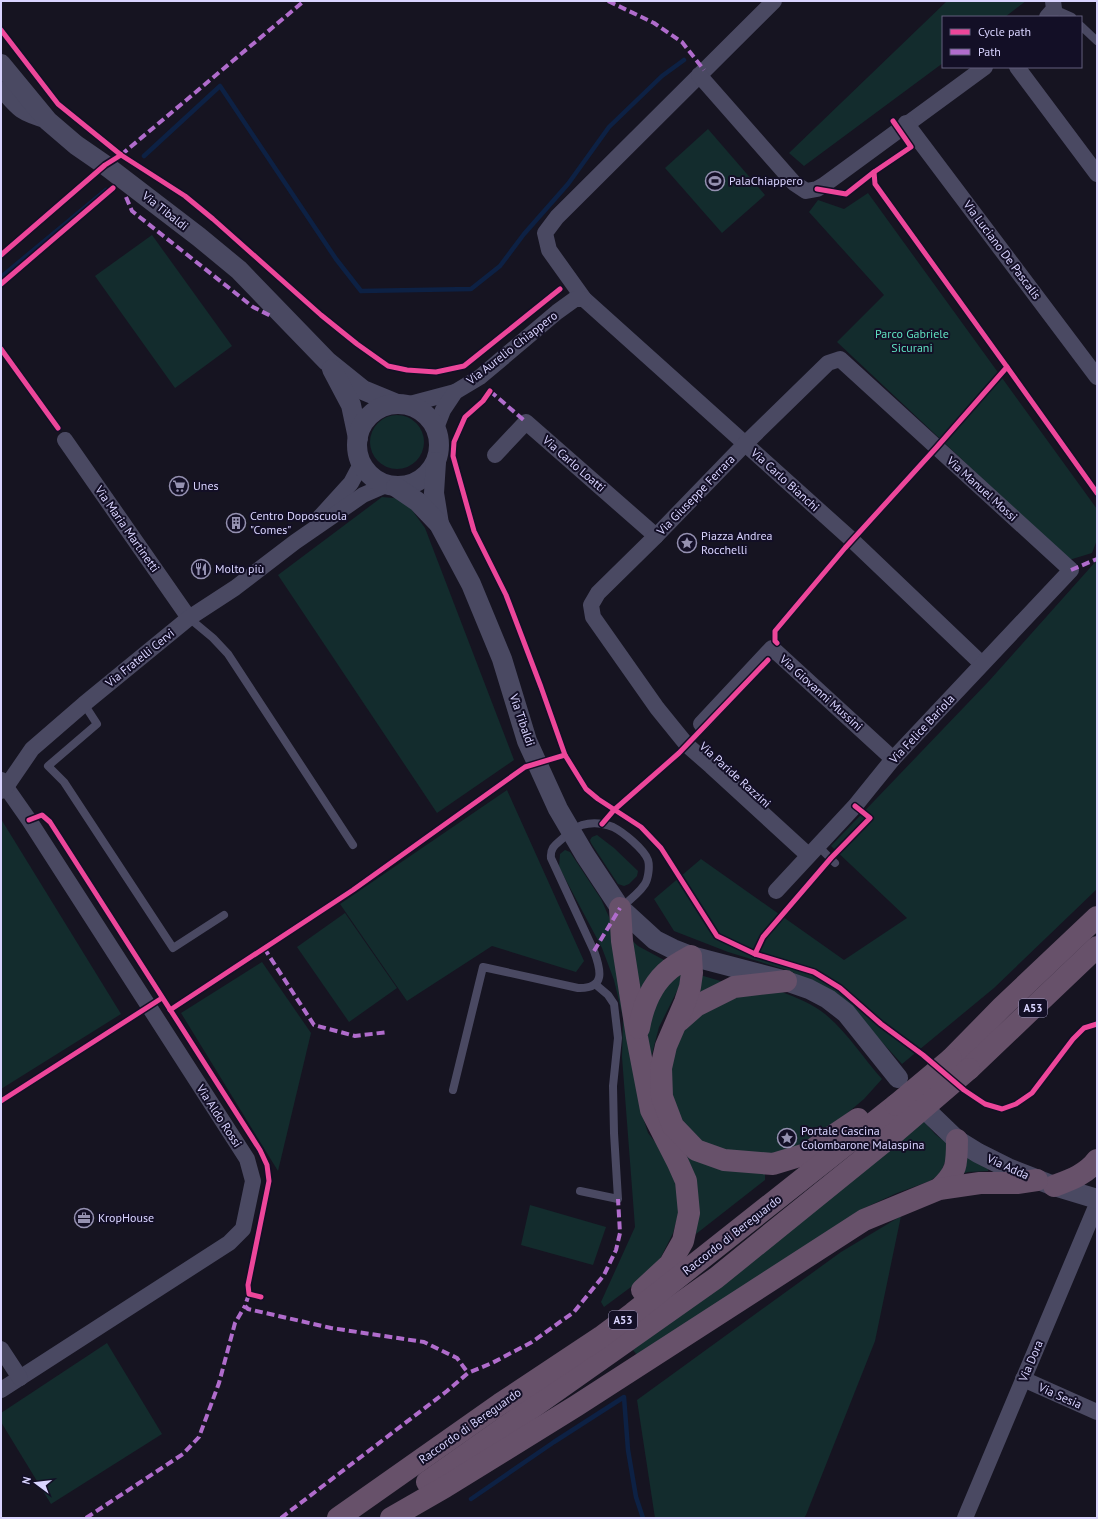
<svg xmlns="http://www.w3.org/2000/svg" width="1098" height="1519" font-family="'PT Sans',sans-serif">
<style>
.green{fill:#132c2d}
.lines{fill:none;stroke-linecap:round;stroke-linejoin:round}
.stream{stroke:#0d2144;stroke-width:4.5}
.service{stroke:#4a4962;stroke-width:8}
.minor{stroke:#4a4962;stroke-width:16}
.tertiary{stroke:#4a4962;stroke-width:20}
.motorway{stroke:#67516a;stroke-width:22}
.motorway-bridge{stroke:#67516a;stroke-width:22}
.quiet{stroke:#b06ccc;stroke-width:4;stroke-dasharray:8 4;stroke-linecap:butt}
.cycleway-casing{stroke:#130f26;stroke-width:8}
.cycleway{stroke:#ed469a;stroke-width:5}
.labels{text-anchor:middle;stroke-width:4;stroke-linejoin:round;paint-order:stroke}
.shield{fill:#130f26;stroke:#9e99be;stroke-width:1}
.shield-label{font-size:11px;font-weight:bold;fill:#d9d4ff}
.poi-label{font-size:12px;fill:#d9d4ff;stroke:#130f26;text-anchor:start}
.street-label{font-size:12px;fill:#d9d4ff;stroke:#130f26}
.park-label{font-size:12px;fill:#5fe0c0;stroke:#130f26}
</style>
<rect width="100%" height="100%" fill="#161421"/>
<g class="green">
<path d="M 947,1 L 1026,1 L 1005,17 L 943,17 L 943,63 L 804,166 L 789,153 Z"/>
<path d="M 708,129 L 765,195 L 722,233 L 665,168 Z"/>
<path d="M 868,193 L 1097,509 L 1097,540 L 1092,553 L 1069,560 L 837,342 L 884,295 L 809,212 L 818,200 L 844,209 Z"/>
<path d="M 152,235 L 232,346 L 175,388 L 95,276 Z"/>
<circle cx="397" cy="442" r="27"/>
<path d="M 382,497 L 404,499 L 425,528 L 514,760 L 437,813 L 278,575 Z"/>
<path d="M 1097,560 L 1097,889 L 994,988 L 902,1064 L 838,994 L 790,971 L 728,952 L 674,931 L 654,899 L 701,859 L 844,960 L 907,918 L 831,846 L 989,681 Z"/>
<path d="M 507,790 L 584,961 L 576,972 L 492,946 L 407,1001 L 340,904 Z"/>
<path d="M 1,819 L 121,1014 L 1,1089 Z"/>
<path d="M 597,835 L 614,848 L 638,871 L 637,876 L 629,884 L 624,886 L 618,884 L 591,843 L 590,840 L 592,837 Z"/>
<path d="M 565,850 L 570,852 L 601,899 L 609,917 L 614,935 L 641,1111 L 648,1133 L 659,1147 L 678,1187 L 679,1212 L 673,1233 L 657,1265 L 635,1284 L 604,1307 L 601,1302 L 635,1227 L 622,1057 L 623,1018 L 614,980 L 602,948 L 559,867 L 560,854 Z"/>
<path d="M 345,913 L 397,988 L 349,1022 L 297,947 Z"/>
<path d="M 629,938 L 638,946 L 664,960 L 640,993 Z"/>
<path d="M 262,962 L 311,1033 L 278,1171 L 181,1013 Z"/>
<path d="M 682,971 L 681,983 L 659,1027 L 650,1062 L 643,1042 L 658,990 Z"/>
<path d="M 700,975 L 724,982 L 698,998 Z"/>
<path d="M 782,992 C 797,998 813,1004 825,1014 C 848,1033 863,1058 882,1079 L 864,1099 L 808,1146 L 791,1152 L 744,1156 L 701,1142 L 684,1129 L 668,1094 L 670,1047 L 692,1017 L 729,994 Z"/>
<path d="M 921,1118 L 935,1134 L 950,1146 L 948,1155 L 940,1174 L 930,1181 L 897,1193 L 860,1210 L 637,1355 L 633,1350 Z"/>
<path d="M 685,1152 L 765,1173 L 765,1180 L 696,1234 L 693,1235 Z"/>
<path d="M 966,1157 L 988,1169 L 988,1171 L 968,1172 L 960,1174 Z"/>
<path d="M 530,1205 L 606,1227 L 593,1265 L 521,1245 Z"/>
<path d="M 901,1216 L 875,1341 L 806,1515 L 804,1518 L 655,1518 L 637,1400 L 841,1252 Z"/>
<path d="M 107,1343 L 162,1434 L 51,1504 L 1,1422 L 1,1413 Z"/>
</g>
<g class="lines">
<g class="stream">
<path d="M 144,156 L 220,86 L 336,259 L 361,291 L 471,289 L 500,266 L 524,234 L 568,184 L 609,127 L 662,76 L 684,60"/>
<path d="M 1,277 L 106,190"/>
<path d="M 471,1499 L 554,1442 L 624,1397 L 628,1450 L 636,1497 L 643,1518"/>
</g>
<g class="service">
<path d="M 1054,9 L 1072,17"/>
<path d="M 1081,26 L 1097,41"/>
<path d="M 189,618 L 213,638 L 228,654 L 353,845"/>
<path d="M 84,704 L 97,724 L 48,766 L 64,782 L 173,948 L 224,915"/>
<path d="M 817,845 L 835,863"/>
<path d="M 453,1090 L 483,967 L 578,988 C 606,989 601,970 594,951 L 551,858 C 550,848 555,845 562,839 C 568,834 575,827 582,825 C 592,822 603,823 613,827 C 623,832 644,849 648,860 C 650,867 648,879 645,884 C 639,893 629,901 620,908"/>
<path d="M 580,1191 L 618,1199 L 614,1133 L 613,1086 L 618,1038 L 614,1004 L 608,995 L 595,984"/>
</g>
<g class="minor">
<path d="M 774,1 L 557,217 L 545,233 L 549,250 L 584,299 L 852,540 L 982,664"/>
<path d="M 1047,17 L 1054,9 L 1053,1"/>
<path d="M 1017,67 L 1097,174"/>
<path d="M 699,75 L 794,183 L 806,191 L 817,189 L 824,185 L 985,67"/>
<path d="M 1,89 C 18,110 21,113 48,121"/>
<path d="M 906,123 L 1097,377"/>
<path d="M 406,405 L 455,392"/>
<path d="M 436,428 L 443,410 L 455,392 L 480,377 L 557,312 L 575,299 L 584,299"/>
<path d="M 65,440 L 189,618"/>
<path d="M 495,455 L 526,422 L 656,536"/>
<path d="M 320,517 L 351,483 L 361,464"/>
<path d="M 701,724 L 772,648 L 893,759"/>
<path d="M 1,780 L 29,820 L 247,1159 L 253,1181 L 243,1229 L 229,1243 L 1,1390"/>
<path d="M 1,791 L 6,787 L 32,749 L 84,704 L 189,618 L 235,588 L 295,542 L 363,495 L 386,485"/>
<path d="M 776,891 L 855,806 L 893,759 L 1071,570 L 840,359 L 828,363 L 744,445 L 656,536 L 598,593 L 591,605 L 593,617 L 657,708 L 687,745 L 711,766 L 808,855"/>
<path d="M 1,1349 L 20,1378"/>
<path d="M 1023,1379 L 1097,1412"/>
<path d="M 965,1518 L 1097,1204"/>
</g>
<g class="tertiary">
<path d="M 1,64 L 48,121 L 76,145 L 105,165 L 199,237 L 239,270 L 327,361 L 363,390 L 397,404"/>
<path d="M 332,369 L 351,405 L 358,438"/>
<circle cx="398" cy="445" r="41"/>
<path d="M 436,462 L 434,493 L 439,524"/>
<path d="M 396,487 L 418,502 L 439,524 L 471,584 L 502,659 L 527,741 L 558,809 L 585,855 L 620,908 L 655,940 L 673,949 L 691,956 L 786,981 L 809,989 L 828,999 L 846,1013 L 898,1078"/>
<path d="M 931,1115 L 957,1140 L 978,1153 L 1008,1168 L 1054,1186 L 1097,1199"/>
</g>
<g class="motorway">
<path d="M 620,908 L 622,941 L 637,1037 L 651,1110 L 678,1163 L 686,1181 L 689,1213 L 683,1241 L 670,1264 L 642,1290"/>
<path d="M 679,1021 L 696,1006 L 734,987 L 786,981"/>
<path d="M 639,1028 C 643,1006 651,984 670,969 C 676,964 684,960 691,956 L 692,973 L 690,987 L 685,1002 L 666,1046 L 661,1068 L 662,1097 L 673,1126 L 696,1150 L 724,1160 L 773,1164 L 806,1154 L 858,1119"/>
<path d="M 951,1059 L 1002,1007 L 1097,917"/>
<path d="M 969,1069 L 1097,947"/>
<path d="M 1054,1186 C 1070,1180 1087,1174 1097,1160"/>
<path d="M 939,1189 C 957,1172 957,1165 957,1140"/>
<path d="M 427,1482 L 716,1278 L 884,1142"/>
<path d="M 338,1518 L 500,1404 L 601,1337 L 633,1313 L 896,1105"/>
<path d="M 391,1518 L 445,1487 L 576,1406 L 864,1220 L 939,1189 L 980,1183 L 1017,1183 L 1037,1180"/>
</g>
<g class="motorway-bridge">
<path d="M 896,1105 L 951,1059"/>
<path d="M 884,1142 L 969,1069"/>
</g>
<g class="quiet">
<path d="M 608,1 L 654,23 L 682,42 L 704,70"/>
<path d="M 121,155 L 304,1"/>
<path d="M 126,197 L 132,211 L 253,307 L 271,316"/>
<path d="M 490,391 L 526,422"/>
<path d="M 1071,570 L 1097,559"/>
<path d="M 264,948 L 314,1025 L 355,1036 L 388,1032"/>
<path d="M 594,951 L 620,908"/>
<path d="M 249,1294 L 245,1306 L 248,1309 L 331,1328 L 424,1342 L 457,1358 L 468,1373"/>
<path d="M 86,1518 L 183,1454 L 199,1437 L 219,1383 L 235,1323 L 245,1306"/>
<path d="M 281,1518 L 447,1391 L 468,1373 L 492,1363 L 532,1342 L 574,1312 L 604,1275 L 616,1250 L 620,1233 L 618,1199"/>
</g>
<defs>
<g id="cycleway">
<path d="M 1,30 L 58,104 L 121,155 L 185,196 L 213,219 L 321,315 L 357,344 L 388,366 L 407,370 L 436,372 L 464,366 L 560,289"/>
<path d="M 874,172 L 911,147 L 893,121"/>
<path d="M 1,255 L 105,165 L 121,155"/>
<path d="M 1,284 L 113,188"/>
<path d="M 1,349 L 58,428"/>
<path d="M 1007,367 L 1097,493"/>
<path d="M 490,391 L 483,401 L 465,417 L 454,442 L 453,456 L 474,531 L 506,595 L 541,687 L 565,755 L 586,789 L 598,799 L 641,827 L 661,848 L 717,936 L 755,954"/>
<path d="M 777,643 L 775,641 L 775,631 L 845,548 L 936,448 L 1007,367 L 875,184 L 874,172 L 846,194 L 817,189"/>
<path d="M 855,806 L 870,818 L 831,858 L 763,937 L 755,954 L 814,972 L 840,988 L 881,1024 L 923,1055 L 964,1090 L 985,1104 L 1002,1109 L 1016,1104 L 1032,1093 L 1073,1039 L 1084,1028 L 1097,1024"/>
<path d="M 29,820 L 42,815 L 50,822 L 260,1150 L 267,1165 L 269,1181 L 248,1285 L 249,1294 L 261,1297"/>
<path d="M 602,824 L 614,810 L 679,753 L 768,660"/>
<path d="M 170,1010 L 353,890 L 525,767 L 565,755"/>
<path d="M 1,1101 L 162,998"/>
</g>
</defs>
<use href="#cycleway" class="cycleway-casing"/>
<use href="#cycleway" class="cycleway"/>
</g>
<defs>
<symbol id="stadium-ring" viewBox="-11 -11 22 22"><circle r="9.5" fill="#130f26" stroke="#9591b1" stroke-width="1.5"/><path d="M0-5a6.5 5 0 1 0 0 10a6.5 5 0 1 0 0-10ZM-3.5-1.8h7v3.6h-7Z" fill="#9591b1"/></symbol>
<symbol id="supermarket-ring" viewBox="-11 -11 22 22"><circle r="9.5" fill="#130f26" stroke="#9591b1" stroke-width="1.5"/><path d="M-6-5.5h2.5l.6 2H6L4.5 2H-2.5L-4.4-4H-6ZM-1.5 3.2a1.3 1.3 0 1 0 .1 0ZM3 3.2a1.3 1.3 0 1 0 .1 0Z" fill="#9591b1"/></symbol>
<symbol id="building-ring" viewBox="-11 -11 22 22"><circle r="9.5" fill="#130f26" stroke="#9591b1" stroke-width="1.5"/><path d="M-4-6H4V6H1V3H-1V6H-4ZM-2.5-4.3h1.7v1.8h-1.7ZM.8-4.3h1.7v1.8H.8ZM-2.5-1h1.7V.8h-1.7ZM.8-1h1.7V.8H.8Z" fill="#9591b1"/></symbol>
<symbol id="sight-ring" viewBox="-11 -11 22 22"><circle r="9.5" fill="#130f26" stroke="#9591b1" stroke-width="1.5"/><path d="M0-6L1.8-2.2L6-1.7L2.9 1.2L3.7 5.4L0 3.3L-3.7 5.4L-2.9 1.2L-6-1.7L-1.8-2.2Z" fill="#9591b1"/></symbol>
<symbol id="restaurant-ring" viewBox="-11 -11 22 22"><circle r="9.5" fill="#130f26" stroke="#9591b1" stroke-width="1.5"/><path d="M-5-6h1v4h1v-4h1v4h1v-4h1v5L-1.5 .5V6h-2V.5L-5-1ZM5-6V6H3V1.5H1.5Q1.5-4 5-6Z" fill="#9591b1"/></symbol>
<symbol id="office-ring" viewBox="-11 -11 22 22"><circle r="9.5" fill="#130f26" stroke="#9591b1" stroke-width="1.5"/><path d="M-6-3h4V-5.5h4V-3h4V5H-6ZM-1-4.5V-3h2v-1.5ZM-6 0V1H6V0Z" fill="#9591b1"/></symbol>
</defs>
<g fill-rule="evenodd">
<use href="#stadium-ring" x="704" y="170" width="22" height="22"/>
<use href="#supermarket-ring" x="168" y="475" width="22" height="22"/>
<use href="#building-ring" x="225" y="512" width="22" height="22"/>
<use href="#sight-ring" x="676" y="532" width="22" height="22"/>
<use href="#restaurant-ring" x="190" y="558" width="22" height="22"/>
<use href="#sight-ring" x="776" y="1127" width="22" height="22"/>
<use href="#office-ring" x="73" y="1207" width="22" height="22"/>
</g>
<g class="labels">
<g class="shield">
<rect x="1019" y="999" width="28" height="18" rx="3"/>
<rect x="609" y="1311" width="28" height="18" rx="3"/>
</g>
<g class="shield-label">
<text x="1033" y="1012">A53</text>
<text x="623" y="1324">A53</text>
</g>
<g class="poi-label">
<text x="729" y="185">PalaChiappero</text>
<text x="193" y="490">Unes</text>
<text x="250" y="520">Centro Doposcuola<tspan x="250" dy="14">"Comes"</tspan></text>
<text x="701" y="540">Piazza Andrea<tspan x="701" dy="14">Rocchelli</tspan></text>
<text x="215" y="573">Molto più</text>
<text x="801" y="1135">Portale Cascina<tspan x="801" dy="14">Colombarone Malaspina</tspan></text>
<text x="98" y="1222">KropHouse</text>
</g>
<g class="street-label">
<text transform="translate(165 211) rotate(38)" y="4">Via Tibaldi</text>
<text transform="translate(1002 250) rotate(53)" y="4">Via Luciano De Pascalis</text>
<text transform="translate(512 348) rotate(-38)" y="4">Via Aurelio Chiappero</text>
<text transform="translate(574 464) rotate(41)" y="4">Via Carlo Loatti</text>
<text transform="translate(785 480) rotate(42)" y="4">Via Carlo Bianchi</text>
<text transform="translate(982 489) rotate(42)" y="4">Via Manuel Mossi</text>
<text transform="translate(696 495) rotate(-46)" y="4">Via Giuseppe Ferrara</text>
<text transform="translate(127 529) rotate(55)" y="4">Via Maria Martinetti</text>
<text transform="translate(140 658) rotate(-39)" y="4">Via Fratelli Cervi</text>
<text transform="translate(821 693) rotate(42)" y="4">Via Giovanni Mussini</text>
<text transform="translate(522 720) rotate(71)" y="4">Via Tibaldi</text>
<text transform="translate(922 729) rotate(-47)" y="4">Via Felice Bariola</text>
<text transform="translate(735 775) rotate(42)" y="4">Via Paride Razzini</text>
<text transform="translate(219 1116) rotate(57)" y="4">Via Aldo Rossi</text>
<text transform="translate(1008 1167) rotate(24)" y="4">Via Adda</text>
<text transform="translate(732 1235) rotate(-38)" y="4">Raccordo di Bereguardo</text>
<text transform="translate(1031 1361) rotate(-67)" y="4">Via Dora</text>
<text transform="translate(1060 1396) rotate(24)" y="4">Via Sesia</text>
<text transform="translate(470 1426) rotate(-35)" y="4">Raccordo di Bereguardo</text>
</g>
<g class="park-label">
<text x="912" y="338">Parco Gabriele<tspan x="912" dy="14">Sicurani</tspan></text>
</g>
</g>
<rect width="1098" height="1519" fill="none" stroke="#d9d4ff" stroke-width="4"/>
<rect x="942" y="16" width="140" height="52" fill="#130f26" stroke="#625e7d"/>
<rect x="950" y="29" width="20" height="6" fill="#ed469a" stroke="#625e7d"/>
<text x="978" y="36" font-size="12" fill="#d9d4ff">Cycle path</text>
<rect x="950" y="49" width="20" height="6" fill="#b06ccc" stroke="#625e7d"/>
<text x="978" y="56" font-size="12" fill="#d9d4ff">Path</text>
<g transform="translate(36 1483) rotate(285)" stroke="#130f26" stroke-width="3" paint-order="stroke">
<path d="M0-3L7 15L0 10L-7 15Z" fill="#d9d4ff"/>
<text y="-6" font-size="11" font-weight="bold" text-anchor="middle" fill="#d9d4ff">N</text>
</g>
</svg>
